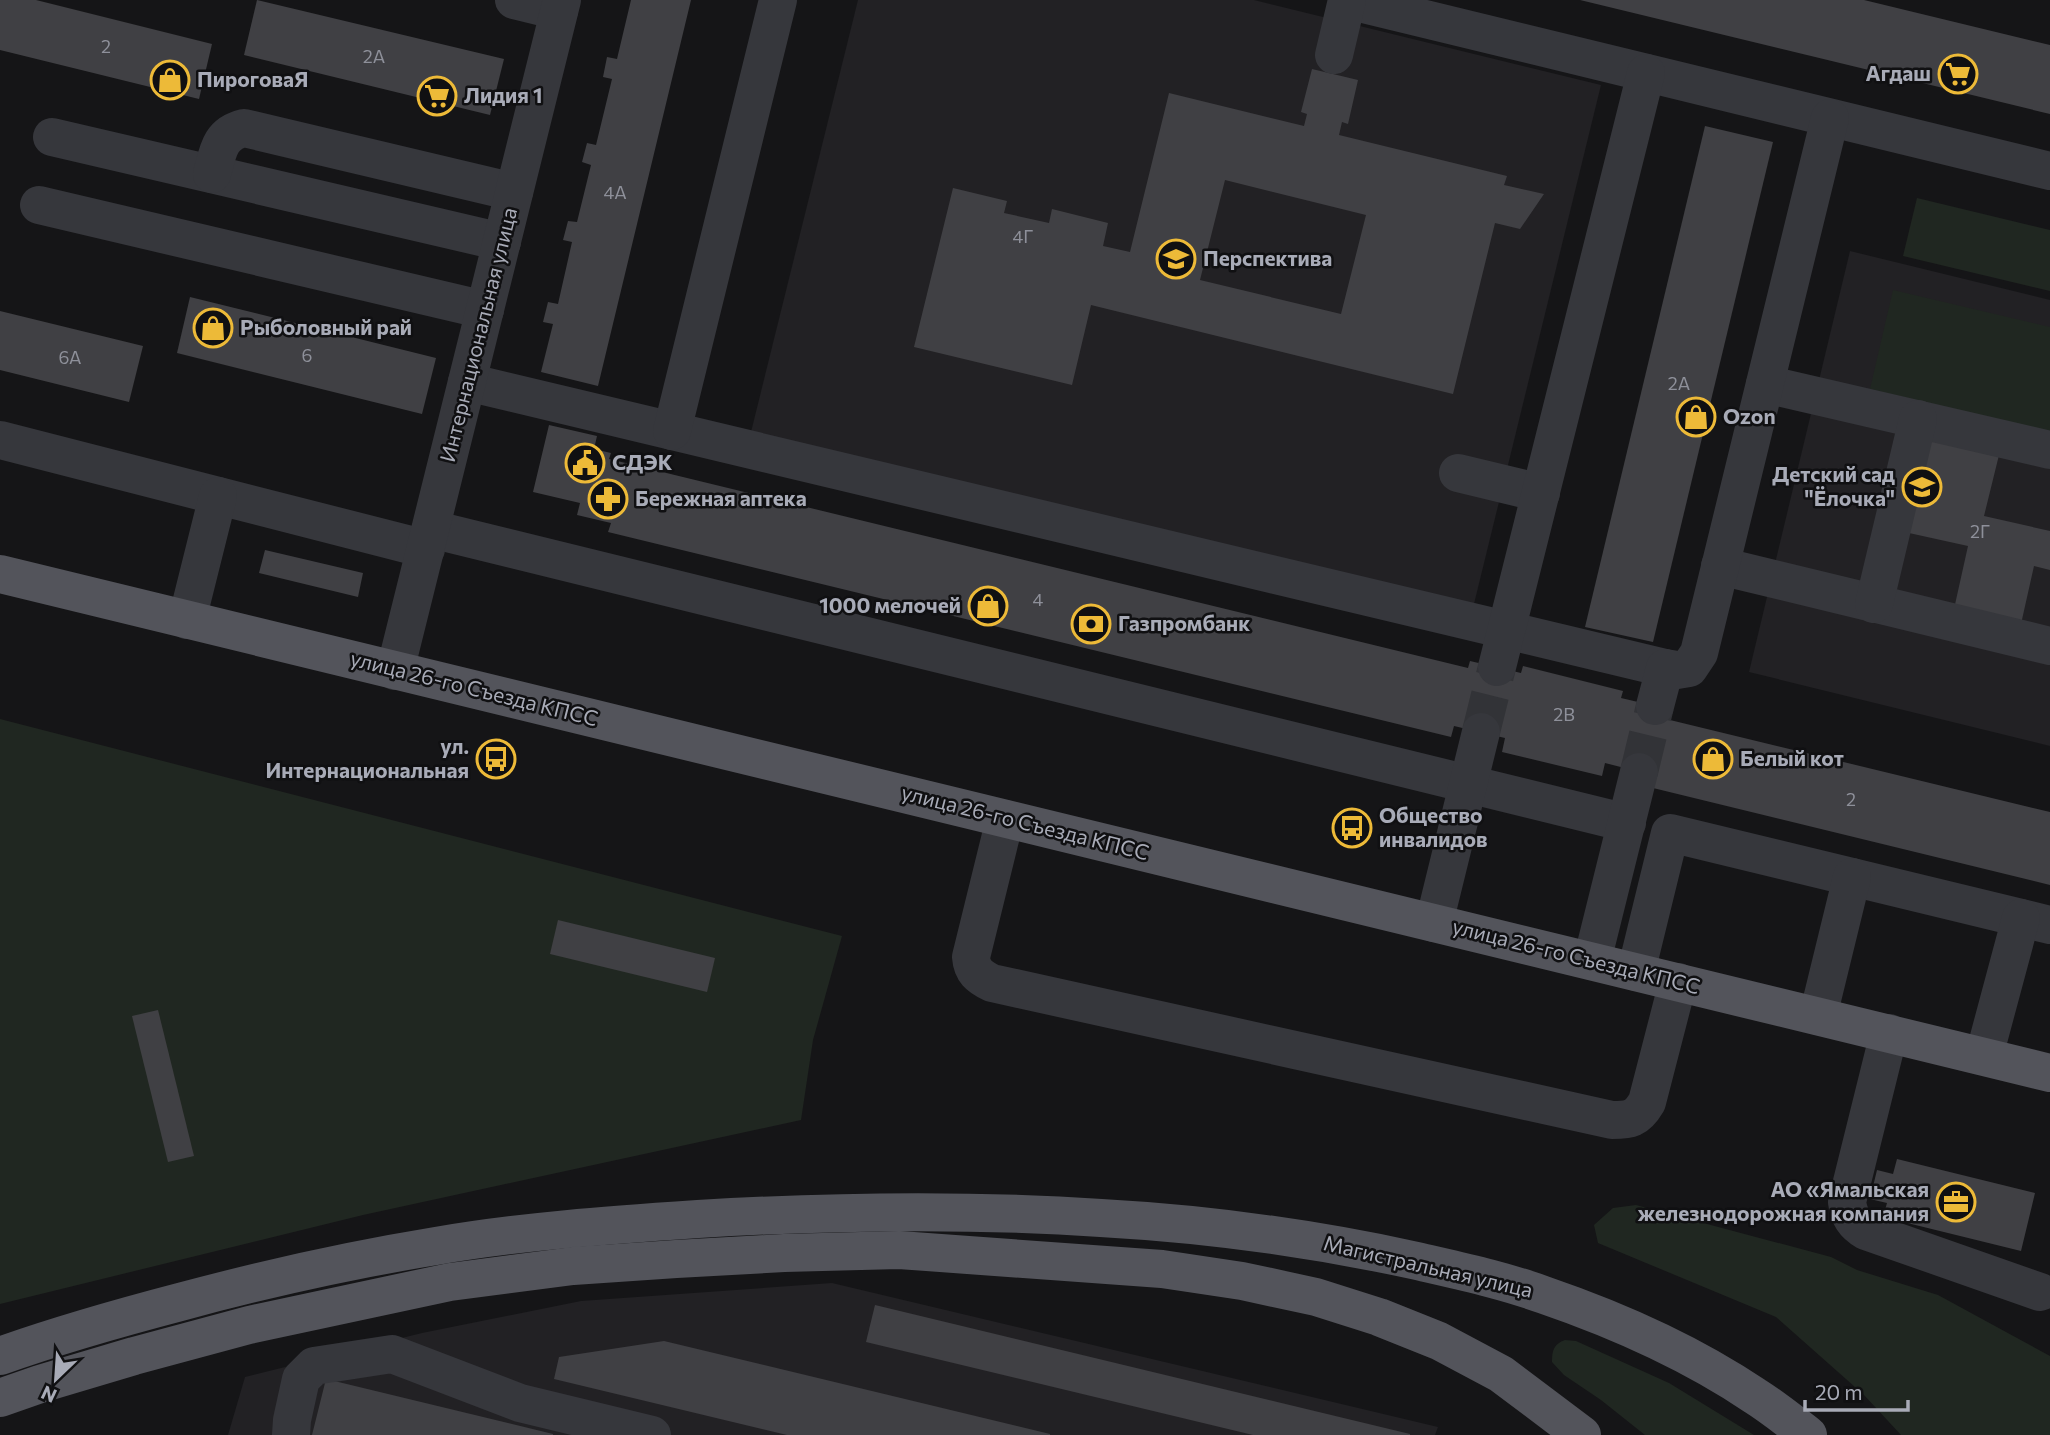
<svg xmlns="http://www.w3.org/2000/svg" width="2050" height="1435" font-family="Commissioner,sans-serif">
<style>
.built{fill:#222124}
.green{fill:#202721}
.building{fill:#404044;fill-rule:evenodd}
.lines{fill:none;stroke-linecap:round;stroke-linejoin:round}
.minor-tunnel{stroke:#323337;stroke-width:38;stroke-dasharray:38 19;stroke-linecap:butt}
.minor{stroke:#36373c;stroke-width:38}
.major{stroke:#53545b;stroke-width:38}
.labels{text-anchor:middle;stroke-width:5;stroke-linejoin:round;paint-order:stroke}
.number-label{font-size:18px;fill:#8e909a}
.poi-label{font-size:21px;font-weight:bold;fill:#a8abb7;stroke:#101012;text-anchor:start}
.street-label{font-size:21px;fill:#a8abb7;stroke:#101012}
</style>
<rect width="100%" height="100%" fill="#151517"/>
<g class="built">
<path d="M 858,0 L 1254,0 L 1601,85 L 1474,604 L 751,432 Z"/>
<path d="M 1850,251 L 2050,300 L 2050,746 L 1749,672 Z"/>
<path d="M 832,1283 L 1438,1427 L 1435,1435 L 228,1435 L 245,1377 L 422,1333 L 581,1301 Z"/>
</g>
<g class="green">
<path d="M 1917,198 L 2050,230 L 2050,291 L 1903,256 Z"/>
<path d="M 1893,290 L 2050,327 L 2050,432 L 1870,389 Z"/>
<path d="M 0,719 L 842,936 L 813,1040 L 801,1120 L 363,1215 L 0,1304 Z"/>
<path d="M 1636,1205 L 1831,1257 L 1857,1270 L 1938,1295 L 2050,1356 L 2050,1435 L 1901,1435 L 1864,1395 L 1776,1317 L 1598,1243 L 1594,1225 L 1613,1208 Z"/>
<path d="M 1565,1340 L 1576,1341 L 1669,1383 L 1754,1435 L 1645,1435 L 1601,1400 L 1564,1375 L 1552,1362 C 1552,1350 1554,1344 1565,1340 Z"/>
</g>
<g class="building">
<path d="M 0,0 L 36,0 L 212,44 L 199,99 L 0,50 Z"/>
<path d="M 257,0 L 504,59 L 490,115 L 244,55 Z"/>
<path d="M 631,0 L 691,0 L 598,386 L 541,372 L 553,324 L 543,322 L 548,302 L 558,304 L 572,242 L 563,240 L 568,221 L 577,222 L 591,165 L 582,162 L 587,143 L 596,145 L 612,79 L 603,77 L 607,57 L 617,59 Z"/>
<path d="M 1580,0 L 1864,0 L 2050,45 L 2050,114 Z"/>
<path d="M 1312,69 L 1358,80 L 1348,124 L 1342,122 L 1339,135 L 1507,176 L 1504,185 L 1544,194 L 1520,229 L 1495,223 L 1453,394 L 1091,305 L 1072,385 L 914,347 L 953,188 L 1007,201 L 1004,213 L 1049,223 L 1052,209 L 1108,223 L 1103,246 L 1130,252 L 1169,93 L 1304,126 L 1307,114 L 1301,112 ZM 1225,180 L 1366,215 L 1341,314 L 1200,280 Z"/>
<path d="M 1705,126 L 1773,142 L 1653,642 L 1585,627 Z"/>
<path d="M 190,297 L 436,358 L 422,414 L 177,353 Z"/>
<path d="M 0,311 L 143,346 L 129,402 L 0,370 Z"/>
<path d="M 549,425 L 597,436 L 594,449 L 611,453 L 609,459 L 1468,668 L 1470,661 L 1521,673 L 1523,666 L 1623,691 L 1621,698 L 1672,710 L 1670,720 L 2050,812 L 2050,885 L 1653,788 L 1656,776 L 1605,763 L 1602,776 L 1502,752 L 1505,738 L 1454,726 L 1451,737 L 608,532 L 611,523 L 577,515 L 580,503 L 533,492 Z"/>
<path d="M 1931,439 L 1999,455 L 1984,516 L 2050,531 L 2050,570 L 2034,566 L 2021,624 L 1954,609 L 1968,546 L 1909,533 Z"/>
<path d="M 265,550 L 363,573 L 358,597 L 259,573 Z"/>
<path d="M 558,920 L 715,958 L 707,992 L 550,954 Z"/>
<path d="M 158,1010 L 194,1156 L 168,1162 L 132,1016 Z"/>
<path d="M 1897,1159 L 2035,1193 L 2021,1251 L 1883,1217 L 1887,1203 L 1870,1199 L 1877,1170 L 1893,1174 Z"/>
<path d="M 875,1305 L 1410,1434 L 1410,1435 L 1253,1435 L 866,1342 Z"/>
<path d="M 664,1341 L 1050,1434 L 1050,1435 L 787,1435 L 554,1379 L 559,1357 Z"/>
<path d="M 326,1379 L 553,1434 L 553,1435 L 312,1435 Z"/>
</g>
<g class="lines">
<g class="minor-tunnel">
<path d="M 1481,732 L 1497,667"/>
<path d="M 1639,772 L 1655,706"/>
</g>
<g class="minor">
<path d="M 514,0 L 559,11"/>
<path d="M 1347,0 L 2050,171"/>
<path d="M 1334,55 L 1347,0"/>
<path d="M 52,137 L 502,242"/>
<path d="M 212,174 C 218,152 219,134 244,128 L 514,192"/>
<path d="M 39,205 L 485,310"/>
<path d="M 467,382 L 1665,668"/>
<path d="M 1765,384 L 2050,450"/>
<path d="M 672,431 L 778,0"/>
<path d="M 0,440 L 426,549"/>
<path d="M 1458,473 L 1541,493"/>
<path d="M 431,529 L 1627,823"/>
<path d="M 1720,566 L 2050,646"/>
<path d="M 1874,604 L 1918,419"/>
<path d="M 187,620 L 218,496"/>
<path d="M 1497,667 L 1646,73"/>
<path d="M 395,671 L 562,0"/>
<path d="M 1655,706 L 1665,668 L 1677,670 L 1689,668 L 1699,653 L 1830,118"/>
<path d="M 1005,819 L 971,957 C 972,971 979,977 992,983 L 1612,1120 C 1630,1120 1637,1119 1647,1102 L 1678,982"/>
<path d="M 1434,923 L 1481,732"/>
<path d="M 1592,961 L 1639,772"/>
<path d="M 1636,972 L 1670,833 L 2050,925"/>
<path d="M 1818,1016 L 1852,877"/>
<path d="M 1889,1033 L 1847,1202 C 1849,1216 1854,1224 1866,1231 L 2040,1292"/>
<path d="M 1984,1056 L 2021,918"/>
<path d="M 291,1435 L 292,1420 L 301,1379 L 314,1366 L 392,1354 L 520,1403 L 652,1435"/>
</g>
<g class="major">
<path d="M 0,574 L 2050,1073"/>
<path d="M 0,1356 C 59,1335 119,1318 180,1302 C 265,1279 350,1260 436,1246 C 523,1231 610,1225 698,1219 C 833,1211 967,1209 1101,1218 C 1209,1224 1312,1238 1417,1261 C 1460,1271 1503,1280 1544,1295 C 1617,1320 1691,1353 1755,1396 C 1774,1408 1791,1422 1808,1435"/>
<path d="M 0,1398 L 40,1384 L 134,1356 L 249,1325 L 450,1282 L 573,1266 L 676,1259 L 784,1253 L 899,1250 L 1162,1269 L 1242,1281 L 1316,1297 L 1379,1317 L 1439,1341 L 1501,1374 L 1582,1435"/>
</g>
</g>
<defs>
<symbol id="supermarket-ring" viewBox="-11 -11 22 22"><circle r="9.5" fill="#101012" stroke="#edba38" stroke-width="1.5"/><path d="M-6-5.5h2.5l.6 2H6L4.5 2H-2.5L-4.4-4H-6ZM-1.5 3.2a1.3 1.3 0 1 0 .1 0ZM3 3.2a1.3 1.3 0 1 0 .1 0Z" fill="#edba38"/></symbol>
<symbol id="shop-ring" viewBox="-11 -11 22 22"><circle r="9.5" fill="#101012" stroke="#edba38" stroke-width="1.5"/><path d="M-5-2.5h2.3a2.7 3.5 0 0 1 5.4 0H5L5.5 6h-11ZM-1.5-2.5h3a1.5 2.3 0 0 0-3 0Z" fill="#edba38"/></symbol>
<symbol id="school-ring" viewBox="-11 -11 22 22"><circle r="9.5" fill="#101012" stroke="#edba38" stroke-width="1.5"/><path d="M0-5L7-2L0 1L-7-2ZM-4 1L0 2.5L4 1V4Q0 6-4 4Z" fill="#edba38"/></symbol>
<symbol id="civic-ring" viewBox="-11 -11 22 22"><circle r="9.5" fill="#101012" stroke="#edba38" stroke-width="1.5"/><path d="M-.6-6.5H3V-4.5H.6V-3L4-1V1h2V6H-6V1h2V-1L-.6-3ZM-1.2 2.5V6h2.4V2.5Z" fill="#edba38"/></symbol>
<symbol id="pharmacy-ring" viewBox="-11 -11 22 22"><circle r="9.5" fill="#101012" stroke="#edba38" stroke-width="1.5"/><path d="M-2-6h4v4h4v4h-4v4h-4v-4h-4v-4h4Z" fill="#edba38"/></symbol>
<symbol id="bank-ring" viewBox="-11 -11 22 22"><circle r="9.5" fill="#101012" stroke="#edba38" stroke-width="1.5"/><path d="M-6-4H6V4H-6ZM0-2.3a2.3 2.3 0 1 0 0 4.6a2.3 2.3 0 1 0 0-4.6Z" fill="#edba38"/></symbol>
<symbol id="bus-ring" viewBox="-11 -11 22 22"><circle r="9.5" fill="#101012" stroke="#edba38" stroke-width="1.5"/><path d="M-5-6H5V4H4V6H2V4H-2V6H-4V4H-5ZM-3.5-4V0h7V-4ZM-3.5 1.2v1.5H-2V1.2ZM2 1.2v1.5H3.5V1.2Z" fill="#edba38"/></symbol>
<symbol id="office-ring" viewBox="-11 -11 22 22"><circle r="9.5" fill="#101012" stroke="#edba38" stroke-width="1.5"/><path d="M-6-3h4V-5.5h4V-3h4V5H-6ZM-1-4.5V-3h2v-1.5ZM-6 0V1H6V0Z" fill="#edba38"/></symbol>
</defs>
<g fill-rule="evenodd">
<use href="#supermarket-ring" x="1936" y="52" width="44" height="44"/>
<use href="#shop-ring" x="148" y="58" width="44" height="44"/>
<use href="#supermarket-ring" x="415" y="74" width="44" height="44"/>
<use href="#school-ring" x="1154" y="237" width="44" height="44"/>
<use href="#shop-ring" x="191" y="306" width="44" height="44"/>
<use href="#shop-ring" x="1674" y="395" width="44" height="44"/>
<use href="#civic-ring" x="563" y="441" width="44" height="44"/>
<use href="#school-ring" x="1900" y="465" width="44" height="44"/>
<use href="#pharmacy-ring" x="586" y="477" width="44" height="44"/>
<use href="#shop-ring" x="966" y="584" width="44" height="44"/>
<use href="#bank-ring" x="1069" y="602" width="44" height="44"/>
<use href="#bus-ring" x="474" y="737" width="44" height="44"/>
<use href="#shop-ring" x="1691" y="737" width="44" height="44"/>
<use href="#bus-ring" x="1330" y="806" width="44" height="44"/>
<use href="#office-ring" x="1934" y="1180" width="44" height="44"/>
</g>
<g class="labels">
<g class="number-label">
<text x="106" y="53">2</text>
<text x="374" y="63">2А</text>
<text x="615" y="199">4А</text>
<text x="1023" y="243">4Г</text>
<text x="307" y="362">6</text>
<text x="70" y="364">6А</text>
<text x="1679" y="390">2А</text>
<text x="1980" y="538">2Г</text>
<text x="1038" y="606">4</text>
<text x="1564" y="721">2В</text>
<text x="1851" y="806">2</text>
</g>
<g class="poi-label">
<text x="1931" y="81" text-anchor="end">Агдаш</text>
<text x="197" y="87">ПироговаЯ</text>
<text x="464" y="103">Лидия 1</text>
<text x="1203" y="266">Перспектива</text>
<text x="240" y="335">Рыболовный рай</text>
<text x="1723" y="424">Ozon</text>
<text x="612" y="470">СДЭК</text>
<text x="1895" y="482" text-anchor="end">Детский сад<tspan x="1895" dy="24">"Ёлочка"</tspan></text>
<text x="635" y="506">Бережная аптека</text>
<text x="961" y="613" text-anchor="end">1000 мелочей</text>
<text x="1118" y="631">Газпромбанк</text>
<text x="469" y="754" text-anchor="end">ул.<tspan x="469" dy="24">Интернациональная</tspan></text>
<text x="1740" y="766">Белый кот</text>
<text x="1379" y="823">Общество<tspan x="1379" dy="24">инвалидов</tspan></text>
<text x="1929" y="1197" text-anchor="end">АО «Ямальская<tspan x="1929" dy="24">железнодорожная компания</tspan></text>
</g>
<g class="street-label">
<text transform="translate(479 335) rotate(-76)" y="7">Интернациональная улица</text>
<text transform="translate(474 689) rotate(14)" y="7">улица 26-го Съезда КПСС</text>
<text transform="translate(1025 823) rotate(14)" y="7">улица 26-го Съезда КПСС</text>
<text transform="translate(1576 957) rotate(14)" y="7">улица 26-го Съезда КПСС</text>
<text transform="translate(1428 1267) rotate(13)" y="7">Магистральная улица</text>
</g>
</g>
<g transform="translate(56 1379) rotate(205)" stroke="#101012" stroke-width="5" paint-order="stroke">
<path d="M0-5L12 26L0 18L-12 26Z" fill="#a8abb7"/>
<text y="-10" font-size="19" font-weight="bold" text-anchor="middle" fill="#a8abb7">N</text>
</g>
<path d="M1805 1400v10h103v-10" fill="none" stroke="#a8abb7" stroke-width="3.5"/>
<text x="1815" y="1400" font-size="21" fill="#a8abb7" stroke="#101012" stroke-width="5" paint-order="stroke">20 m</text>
</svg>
